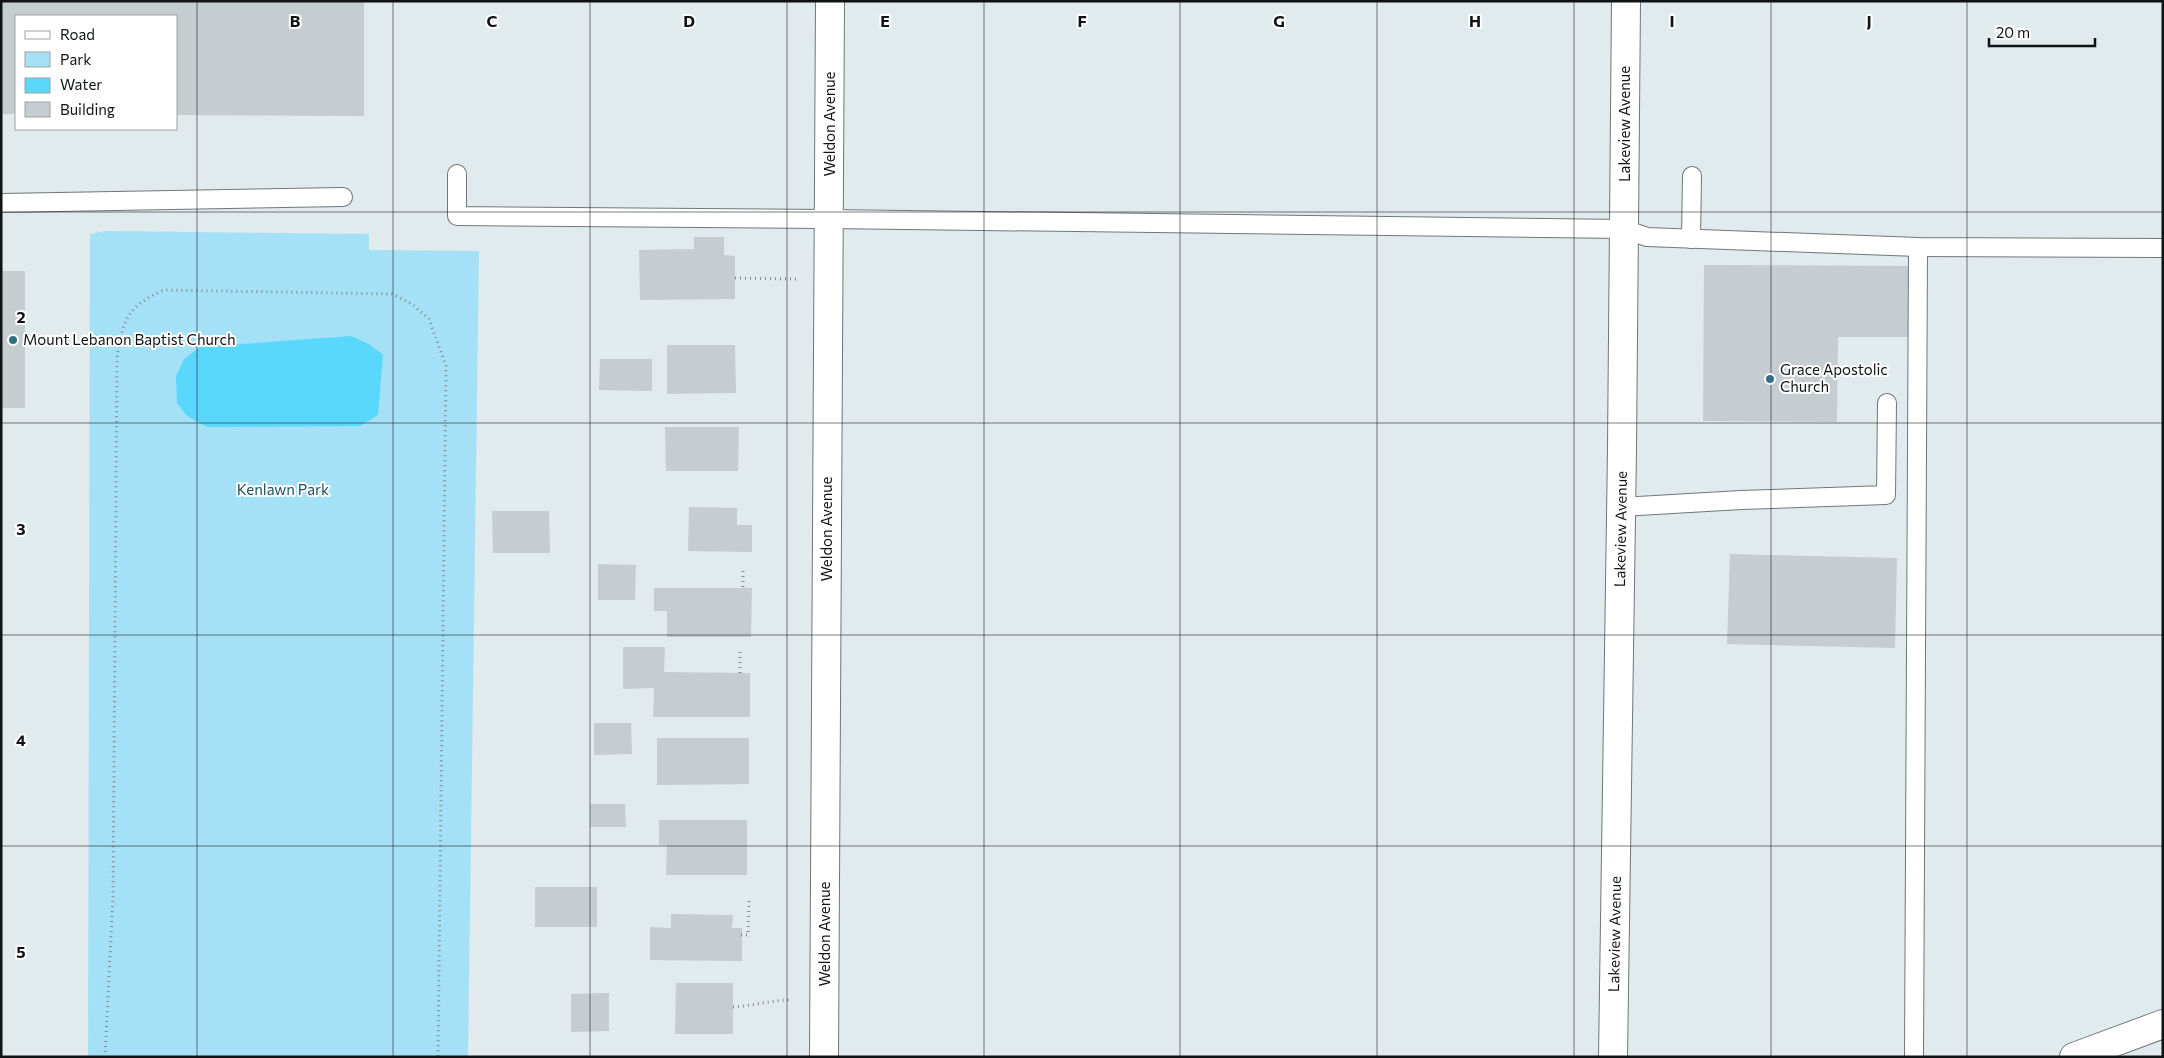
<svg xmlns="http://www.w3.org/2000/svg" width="2164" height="1058" font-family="Commissioner,sans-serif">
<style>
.green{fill:#a5e1f6}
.water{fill:#5ad7fd}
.building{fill:#c5cdd0}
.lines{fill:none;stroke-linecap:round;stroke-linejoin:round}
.lane-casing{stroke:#70777a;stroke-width:20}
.street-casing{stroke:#70777a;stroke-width:30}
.path{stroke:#858b8d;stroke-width:3;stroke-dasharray:1 4;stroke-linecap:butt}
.lane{stroke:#fff;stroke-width:18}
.street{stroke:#fff;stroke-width:28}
.grid{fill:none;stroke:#101314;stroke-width:1;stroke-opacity:0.55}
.poi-dot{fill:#307084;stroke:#fff;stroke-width:2}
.labels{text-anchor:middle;stroke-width:4;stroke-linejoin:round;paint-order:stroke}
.street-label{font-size:15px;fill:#101314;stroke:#fff}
.poi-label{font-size:15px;fill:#101314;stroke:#fff;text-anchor:start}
.park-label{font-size:15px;fill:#1b5060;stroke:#fff}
.grid-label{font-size:16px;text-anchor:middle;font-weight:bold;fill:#101314;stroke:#fff;stroke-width:4;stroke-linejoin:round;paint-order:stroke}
</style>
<rect width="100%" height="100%" fill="#e1eaed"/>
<path class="green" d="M 105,231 L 369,234 L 369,250 L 479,251 L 468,1057 L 88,1057 L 90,234 Z"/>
<path class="water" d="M 351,336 L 369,344 L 383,355 L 378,415 L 360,426 L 207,427 L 187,416 L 177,403 L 176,376 L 184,359 L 200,347 Z"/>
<g class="building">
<path d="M 1,1 L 364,1 L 364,116 L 176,115 L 176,16 L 16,16 L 16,114 L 1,114 Z"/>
<path d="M 694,237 L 724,237 L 724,255 L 735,256 L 735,299 L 640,300 L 639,250 L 694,249 Z"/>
<path d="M 1704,265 L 1909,266 L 1909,337 L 1838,337 L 1837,422 L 1703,421 Z"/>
<rect x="1" y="271" width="24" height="137"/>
<path d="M 667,345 L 735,345 L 736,393 L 667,394 Z"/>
<path d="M 600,359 L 652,359 L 652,391 L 599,390 Z"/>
<path d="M 665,427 L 739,427 L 738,471 L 666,471 Z"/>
<path d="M 689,507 L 737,508 L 737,525 L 752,525 L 752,552 L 688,551 Z"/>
<path d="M 492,511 L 549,511 L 550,553 L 493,553 Z"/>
<path d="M 1730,554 L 1897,558 L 1895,648 L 1727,644 Z"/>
<path d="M 598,564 L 636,565 L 635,600 L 598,600 Z"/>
<path d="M 654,588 L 752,588 L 751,637 L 667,637 L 667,611 L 654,611 Z"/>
<path d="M 623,647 L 665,647 L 664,672 L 750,673 L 750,717 L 653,717 L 654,688 L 623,689 Z"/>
<path d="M 594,723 L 631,723 L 632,754 L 594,755 Z"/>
<path d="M 657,738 L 749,738 L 749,784 L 657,785 Z"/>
<path d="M 590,804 L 625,804 L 626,827 L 590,827 Z"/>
<path d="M 659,820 L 747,820 L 747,875 L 666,875 L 667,845 L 659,845 Z"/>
<rect x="535" y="887" width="62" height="40"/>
<path d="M 671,914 L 733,915 L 732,928 L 742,928 L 742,961 L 650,960 L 650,927 L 671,928 Z"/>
<path d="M 676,983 L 733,983 L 733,1034 L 675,1034 Z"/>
<path d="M 609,993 L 609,1031 L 571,1032 L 571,994 Z"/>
</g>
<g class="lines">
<defs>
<g id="lane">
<path d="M 457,174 L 457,216 L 829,219 L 1624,229 L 1647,237 L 1918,247 L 2163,248"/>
<path d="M 1,203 L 343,197"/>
<path d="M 1691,239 L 1692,176"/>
<path d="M 1621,507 L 1741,500 L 1886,495 L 1887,403"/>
<path d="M 1914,1057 L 1918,247"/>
</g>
<g id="street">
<path d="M 824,1057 L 830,1"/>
<path d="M 1613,1057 L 1622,449 L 1626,1"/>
<path d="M 2074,1057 L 2163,1024"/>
</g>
</defs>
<use href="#lane" class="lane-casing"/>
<use href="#street" class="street-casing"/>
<g class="path">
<path d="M 735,278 L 796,279"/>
<path d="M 743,587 L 743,571"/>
<path d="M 740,673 L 740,650"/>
<path d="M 741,935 L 748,935 L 749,900"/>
<path d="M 733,1007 C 752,1006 772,1000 791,1000"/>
<path d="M 105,1057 L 113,897 L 117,359 C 122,321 127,306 164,290 L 392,294 L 412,304 L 429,319 L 446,366 L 438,1057"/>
</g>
<use href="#lane" class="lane"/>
<use href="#street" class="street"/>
</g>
<path class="grid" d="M 197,1 L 197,1057M 393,1 L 393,1057M 590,1 L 590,1057M 787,1 L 787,1057M 984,1 L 984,1057M 1180,1 L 1180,1057M 1377,1 L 1377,1057M 1574,1 L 1574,1057M 1771,1 L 1771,1057M 1967,1 L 1967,1057M 1,212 L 2163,212M 1,423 L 2163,423M 1,635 L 2163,635M 1,846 L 2163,846"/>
<g class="poi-dot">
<circle cx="13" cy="340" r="5"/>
<circle cx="1770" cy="379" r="5"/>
</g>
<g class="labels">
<g class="street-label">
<text transform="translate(830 124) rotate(-90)" y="5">Weldon Avenue</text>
<text transform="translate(1625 124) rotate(-90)" y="5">Lakeview Avenue</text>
<text transform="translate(827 529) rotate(-90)" y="5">Weldon Avenue</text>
<text transform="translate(1621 529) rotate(-89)" y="5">Lakeview Avenue</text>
<text transform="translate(825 934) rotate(-90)" y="5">Weldon Avenue</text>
<text transform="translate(1615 934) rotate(-89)" y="5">Lakeview Avenue</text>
</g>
<g class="poi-label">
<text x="23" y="345">Mount Lebanon Baptist Church</text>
<text x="1780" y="375">Grace Apostolic<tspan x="1780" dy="17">Church</tspan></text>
</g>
<g class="park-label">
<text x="283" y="495">Kenlawn Park</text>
</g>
</g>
<g class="grid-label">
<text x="295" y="27">B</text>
<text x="492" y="27">C</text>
<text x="689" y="27">D</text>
<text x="885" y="27">E</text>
<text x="1082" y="27">F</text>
<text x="1279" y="27">G</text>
<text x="1475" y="27">H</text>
<text x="1672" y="27">I</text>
<text x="1869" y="27">J</text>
<text x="21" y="323">2</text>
<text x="21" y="535">3</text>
<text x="21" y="746">4</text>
<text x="21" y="958">5</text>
</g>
<rect width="2164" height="1058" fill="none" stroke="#101314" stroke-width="5"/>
<rect x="15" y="15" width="162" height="115" fill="#ffffff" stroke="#9fa1a1"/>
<rect x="25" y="31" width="25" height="8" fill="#ffffff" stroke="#9fa1a1"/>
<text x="60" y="40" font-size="15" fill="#101314">Road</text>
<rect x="25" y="52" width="25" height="15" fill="#a5e1f6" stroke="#9fa1a1"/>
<text x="60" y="65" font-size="15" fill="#101314">Park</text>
<rect x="25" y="78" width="25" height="15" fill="#5ad7fd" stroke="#9fa1a1"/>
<text x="60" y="90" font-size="15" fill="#101314">Water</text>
<rect x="25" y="102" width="25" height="15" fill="#c5cdd0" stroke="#9fa1a1"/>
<text x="60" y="115" font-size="15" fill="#101314">Building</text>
<path d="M1989 38v8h106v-8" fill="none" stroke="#101314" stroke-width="2.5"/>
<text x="1996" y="38" font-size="15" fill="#101314" stroke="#ffffff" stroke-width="4" paint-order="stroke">20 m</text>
</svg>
